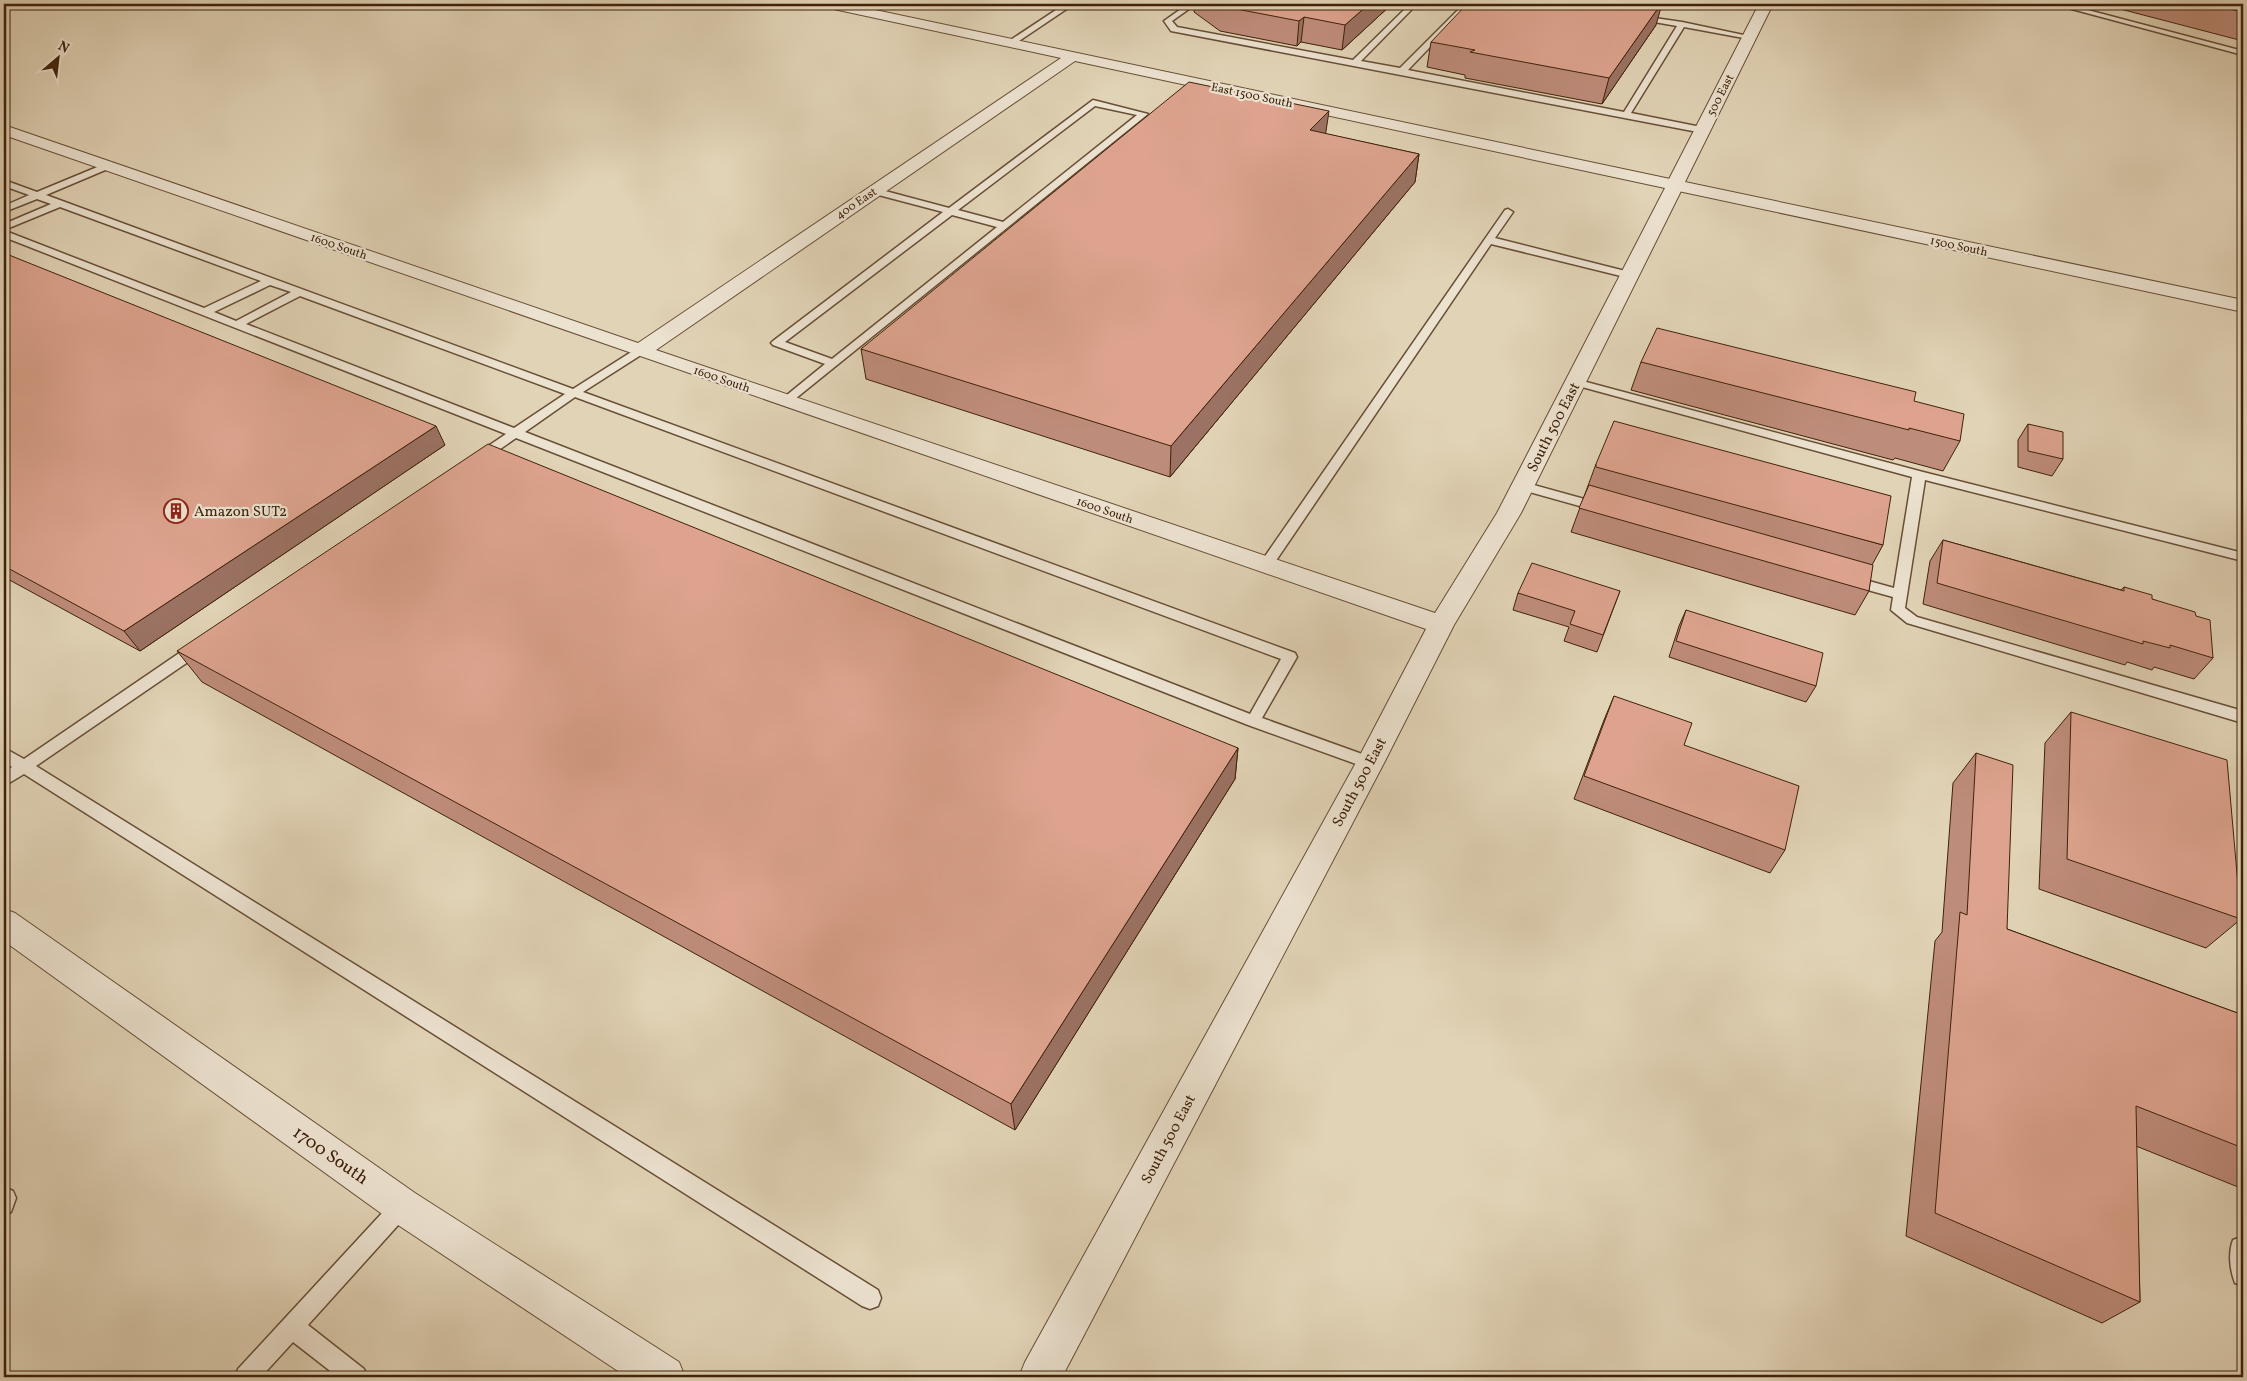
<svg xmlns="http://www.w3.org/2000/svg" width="2247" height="1381" font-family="Vollkorn,serif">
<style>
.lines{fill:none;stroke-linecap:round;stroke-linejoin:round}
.service-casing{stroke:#684e35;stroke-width:3}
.minor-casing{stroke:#684e35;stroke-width:2}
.tertiary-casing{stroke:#684e35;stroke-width:2}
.service{fill:#ece2d0;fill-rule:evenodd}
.minor{fill:#ece2d0;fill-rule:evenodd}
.tertiary{fill:#ece2d0;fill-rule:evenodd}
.wall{fill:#be8c7a;stroke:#3f220a}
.shaded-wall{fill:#9b7263;stroke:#3f220a}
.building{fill:#dda38e;stroke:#3f220a}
.labels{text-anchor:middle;stroke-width:4.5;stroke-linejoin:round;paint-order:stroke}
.far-street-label{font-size:12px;fill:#3f220a;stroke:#ece2d0}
.street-label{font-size:15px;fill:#3f220a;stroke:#ece2d0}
.poi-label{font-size:15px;fill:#3f220a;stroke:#ece2d0;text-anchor:start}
.near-street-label{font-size:18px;fill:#3f220a;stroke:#ece2d0}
</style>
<rect width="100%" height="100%" fill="#e1d3b6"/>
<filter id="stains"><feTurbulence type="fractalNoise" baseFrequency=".004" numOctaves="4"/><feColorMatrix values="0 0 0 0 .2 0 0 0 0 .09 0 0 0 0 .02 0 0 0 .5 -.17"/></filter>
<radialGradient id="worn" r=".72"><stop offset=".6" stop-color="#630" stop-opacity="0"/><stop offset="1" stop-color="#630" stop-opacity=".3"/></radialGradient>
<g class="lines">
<defs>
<g id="service">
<path d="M 1065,4 L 1074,4 L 1013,45 L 1006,43 Z"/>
<path d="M 1188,4 L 1196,4 L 1172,21 L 1177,27 L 1353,60 L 1410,4 L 1417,4 L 1361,61 L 1400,68 L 1464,4 L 1471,4 L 1408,70 L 1624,112 L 1677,26 L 1637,19 L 1634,19 L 1634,15 L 1682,22 L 1753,37 L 1749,39 L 1684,27 L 1631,113 L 1706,128 L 1706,132 L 1703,133 L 1171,31 L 1164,21 Z"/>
<path d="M 2053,4 L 2065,4 L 2243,51 L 2243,55 Z"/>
<path d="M 1093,100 L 1148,114 L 790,403 L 782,403 L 780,401 L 782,399 L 825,364 L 773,345 L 771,343 L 773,341 L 943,212 L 871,193 L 871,189 L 874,188 L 949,208 ZM 1095,106 L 1137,115 L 1003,222 L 958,210 ZM 952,215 L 997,227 L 832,359 L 785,342 Z"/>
<path d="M 107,163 L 110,164 L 110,168 L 46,195 L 573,389 L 636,349 L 644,349 L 646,351 L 644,353 L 583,392 L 1295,653 L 1297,657 L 1262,718 L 1376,759 L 1378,763 L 1376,767 L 1370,769 L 1248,725 L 516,438 L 483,461 L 475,461 L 473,458 L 475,455 L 506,434 L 4,237 L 4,231 L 8,232 L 204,308 L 261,281 L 60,207 L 4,230 L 4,224 L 51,204 L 37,199 L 4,212 L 4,206 L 29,195 L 4,186 L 4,180 L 37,192 ZM 270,285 L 291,292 L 236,321 L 214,312 ZM 300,296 L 565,394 L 514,428 L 246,324 ZM 575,397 L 1281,659 L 1250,714 L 525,432 Z"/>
<path d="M 1508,209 L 1513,212 L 1495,238 L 1633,273 L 1634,275 L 1629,278 L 1491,244 L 1271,568 L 1261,568 L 1259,565 L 1261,562 L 1505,210 Z"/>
<path d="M 1575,379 L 1923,472 L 2243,553 L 2243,561 L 1925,480 L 1905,608 L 1917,617 L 2243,711 L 2243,723 L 1907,623 L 1891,610 L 1893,597 L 1846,584 L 1844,581 L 1846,578 L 1851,576 L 1894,588 L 1912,477 L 1571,384 L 1569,382 L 1571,380 Z"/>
<path d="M 1523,482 L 1606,505 L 1607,508 L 1601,512 L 1519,489 L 1517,486 L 1519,483 Z"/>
<path d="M 199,642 L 204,643 L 206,647 L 204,651 L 36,766 L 878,1290 L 881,1298 L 878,1306 L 870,1309 L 862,1306 L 24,774 L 4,786 L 4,772 L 12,767 L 4,762 L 4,748 L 24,759 L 194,643 Z"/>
<path d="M 6,1188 L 13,1191 L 16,1198 L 11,1212 L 4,1215 L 4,1189 Z"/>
<path d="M 402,1196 L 409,1199 L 412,1206 L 409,1213 L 308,1325 L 364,1369 L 367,1377 L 338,1377 L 293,1342 L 261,1377 L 235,1377 L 238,1369 L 395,1199 Z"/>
<path d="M 2241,1237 L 2243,1238 L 2243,1286 L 2235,1283 C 2230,1270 2228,1253 2233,1240 Z"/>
</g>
<g id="minor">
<path d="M 822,4 L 847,4 L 1675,180 L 1681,181 L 1684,185 L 1521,513 L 1454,625 L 1384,763 L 1062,1377 L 1019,1377 L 1025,1362 L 1358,759 L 1426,629 L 4,135 L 4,125 L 638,343 L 1061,58 L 829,8 ZM 1075,61 L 1665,188 L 1497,513 L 1435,613 L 656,350 Z"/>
<path d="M 4,909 L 15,913 L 415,1193 L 679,1362 L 685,1377 L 627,1377 L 389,1219 L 4,941 Z"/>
</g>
<path id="tertiary" d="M 1759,4 L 1773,4 L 1685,182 L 2243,300 L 2243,312 L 1669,189 L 1666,185 Z"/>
</defs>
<use href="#service" class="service-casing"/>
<use href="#minor" class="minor-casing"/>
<use href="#tertiary" class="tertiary-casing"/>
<use href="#service" class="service"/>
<use href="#minor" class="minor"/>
<use href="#tertiary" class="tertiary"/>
</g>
<g class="wall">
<path d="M 1195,4 L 1392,4 L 1342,50 L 1301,42 L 1297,46 L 1220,31 L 1194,12 Z"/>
<path d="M 2101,4 L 2243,4 L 2243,41 Z"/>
<path d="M 1656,25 L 1602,104 L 1465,78 L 1465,75 L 1427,67 L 1431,42 Z"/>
<path d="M 1326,134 L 1419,154 L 1415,182 L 1170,477 L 866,379 L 861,349 Z"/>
<path d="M 4,253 L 445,445 L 140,651 L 4,577 Z"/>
<path d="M 1641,362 L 1914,401 L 1960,441 L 1943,471 L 1895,458 L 1893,460 L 1631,390 Z"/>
<path d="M 2028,424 L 2063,459 L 2052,476 L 2018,467 L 2018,440 Z"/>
<path d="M 1596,464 L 1883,545 L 1872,565 L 1869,591 L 1855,615 L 1571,532 Z"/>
<path d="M 1943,540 L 2121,590 L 2124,587 L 2152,599 L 2196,616 L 2213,658 L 2194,679 L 2154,667 L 2152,670 L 2127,662 L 2125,665 L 1923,604 L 1930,561 Z"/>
<path d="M 1620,591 L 1597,652 L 1564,641 L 1569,627 L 1513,610 L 1518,593 Z"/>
<path d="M 1686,610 L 1816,686 L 1806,702 L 1669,657 L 1679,626 Z"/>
<path d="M 177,651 L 1238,748 L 1235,779 L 1015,1130 L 202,682 Z"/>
<path d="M 1614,696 L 1684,745 L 1785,850 L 1770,873 L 1574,799 L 1604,720 Z"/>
<path d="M 2071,712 L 2241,919 L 2206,948 L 2039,889 L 2045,743 Z"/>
<path d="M 1976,753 L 2007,929 L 2243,1015 L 2243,1189 L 2136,1146 L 2140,1302 L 2102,1323 L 1906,1236 L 1935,941 L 1942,932 L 1953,783 Z"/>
</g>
<g class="shaded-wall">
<path d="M 1369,4 L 1392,4 L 1342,50 L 1345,25 Z"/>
<path d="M 1661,4 L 1662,4 L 1656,25 L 1602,104 L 1609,78 Z"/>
<path d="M 1304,17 L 1301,42 L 1297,46 L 1299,21 Z"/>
<path d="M 1329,111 L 1325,138 L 1310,130 Z"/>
<path d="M 1419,154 L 1415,182 L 1170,477 L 1171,446 Z"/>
<path d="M 436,426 L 445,445 L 140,651 L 124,631 Z"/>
<path d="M 1238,748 L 1235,779 L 1015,1130 L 1011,1104 Z"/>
</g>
<g class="building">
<path d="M 1218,4 L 1369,4 L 1345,25 L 1304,17 L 1299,21 L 1221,6 Z"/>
<path d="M 1467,4 L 1661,4 L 1609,78 L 1470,52 L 1475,50 L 1431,42 Z"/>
<path d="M 2209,4 L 2243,4 L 2243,12 Z"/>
<path d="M 1189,82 L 1329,111 L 1310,130 L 1419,154 L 1171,446 L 861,349 Z"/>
<path d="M 4,253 L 436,426 L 124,631 L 4,566 Z"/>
<path d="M 1657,328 L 1916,392 L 1914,401 L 1964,414 L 1960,441 L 1909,428 L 1909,430 L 1641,362 Z"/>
<path d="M 1614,421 L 1891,496 L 1883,545 L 1596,467 L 1596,464 Z"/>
<path d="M 2028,424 L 2063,432 L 2063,459 L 2028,451 Z"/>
<path d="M 488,444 L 1238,748 L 1011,1104 L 177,651 Z"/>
<path d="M 1589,485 L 1873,565 L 1869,591 L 1579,508 Z"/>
<path d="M 1943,540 L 2124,591 L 2124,587 L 2152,595 L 2152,599 L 2195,612 L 2196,616 L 2210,620 L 2213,658 L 2170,645 L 2170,648 L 2143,641 L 2143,644 L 1937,583 Z"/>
<path d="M 1532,563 L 1620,591 L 1603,635 L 1570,624 L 1575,611 L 1518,593 Z"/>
<path d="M 1686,610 L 1823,653 L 1816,686 L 1676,641 Z"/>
<path d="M 1614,696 L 1692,723 L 1684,745 L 1799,786 L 1785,850 L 1584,776 Z"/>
<path d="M 2071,712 L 2227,760 L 2241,919 L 2067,859 Z"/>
<path d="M 1976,753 L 2013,765 L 2007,929 L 2243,1015 L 2243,1148 L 2136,1106 L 2140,1302 L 1935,1213 L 1960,912 L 1967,915 Z"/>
</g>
<defs>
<symbol id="building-ring" viewBox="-11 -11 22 22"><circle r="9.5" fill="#ece2d0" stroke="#8f2418" stroke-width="1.5"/><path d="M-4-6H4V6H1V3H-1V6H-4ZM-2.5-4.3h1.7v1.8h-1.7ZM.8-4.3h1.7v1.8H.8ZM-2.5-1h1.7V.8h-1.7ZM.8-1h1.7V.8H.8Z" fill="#8f2418"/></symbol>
</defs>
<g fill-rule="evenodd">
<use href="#building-ring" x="162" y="497" width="28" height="28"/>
</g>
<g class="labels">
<g class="far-street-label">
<text transform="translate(1252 95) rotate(12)" y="4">East 1500 South</text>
<text transform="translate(1720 95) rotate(-63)" y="4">500 East</text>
<text transform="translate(856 203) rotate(-34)" y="4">400 East</text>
<text transform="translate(339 246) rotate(19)" y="4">1600 South</text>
<text transform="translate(1959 246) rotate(12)" y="4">1500 South</text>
<text transform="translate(722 379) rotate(19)" y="4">1600 South</text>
<text transform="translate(1105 510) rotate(19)" y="4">1600 South</text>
</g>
<g class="street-label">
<text transform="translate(1553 427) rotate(-63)" y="5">South 500 East</text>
<text transform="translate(1359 782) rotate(-62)" y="5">South 500 East</text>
<text transform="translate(1168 1139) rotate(-62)" y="5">South 500 East</text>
</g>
<g class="poi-label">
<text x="194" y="516">Amazon SUT2</text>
</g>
<g class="near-street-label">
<text transform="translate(331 1155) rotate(35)" y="6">1700 South</text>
</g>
</g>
<rect width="2247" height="1381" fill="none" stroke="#e1d3b6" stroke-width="20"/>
<rect x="5" y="5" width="2237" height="1371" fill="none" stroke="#3f220a" stroke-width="2.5"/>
<rect x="10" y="10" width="2227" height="1361" fill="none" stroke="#3f220a"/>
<g transform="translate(58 58) rotate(28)" stroke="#ece2d0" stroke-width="4" paint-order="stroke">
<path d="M0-4L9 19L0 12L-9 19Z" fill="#3f220a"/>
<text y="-8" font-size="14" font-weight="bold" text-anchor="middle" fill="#3f220a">N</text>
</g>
<rect width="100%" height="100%" filter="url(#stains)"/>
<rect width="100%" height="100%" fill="url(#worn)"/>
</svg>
